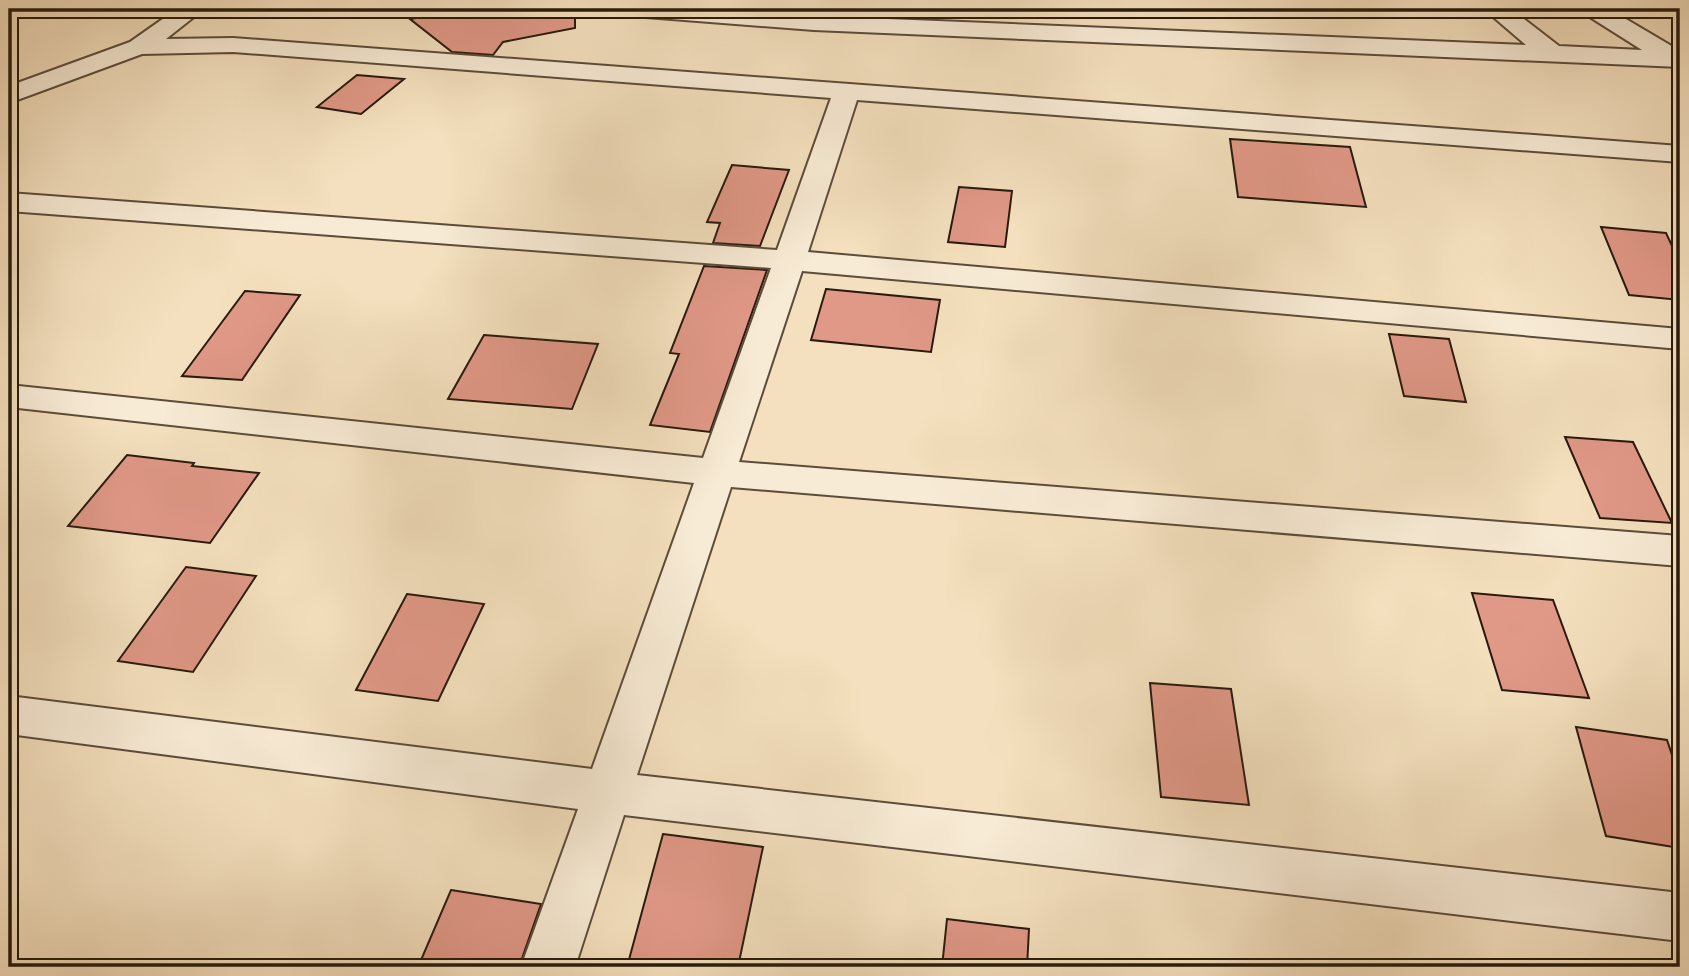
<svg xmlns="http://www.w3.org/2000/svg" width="1689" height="976" font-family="'IM FELL Double Pica',serif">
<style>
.building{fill:#e09887;stroke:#291a0d;stroke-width:2}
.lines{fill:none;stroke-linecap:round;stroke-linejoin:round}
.minor-casing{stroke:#5c4c39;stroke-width:4}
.minor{fill:#f8ebd5;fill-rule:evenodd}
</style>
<rect width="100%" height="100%" fill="#f4e0be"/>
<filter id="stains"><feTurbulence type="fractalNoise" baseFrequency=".00286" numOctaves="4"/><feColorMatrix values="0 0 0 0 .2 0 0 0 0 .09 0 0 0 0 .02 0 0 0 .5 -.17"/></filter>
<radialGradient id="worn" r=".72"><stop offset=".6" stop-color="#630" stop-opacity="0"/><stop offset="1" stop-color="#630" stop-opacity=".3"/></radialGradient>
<g class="building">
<path d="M 465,10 L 575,17 L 575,28 L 503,42 L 493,55 L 452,52 L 410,19 Z"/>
<path d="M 357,75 L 404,79 L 361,114 L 317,107 Z"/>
<path d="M 1230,139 L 1350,147 L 1366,207 L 1238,197 Z"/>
<path d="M 732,165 L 789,170 L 760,246 L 713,243 L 720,223 L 707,222 Z"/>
<path d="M 959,187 L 1012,191 L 1005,247 L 948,242 Z"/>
<path d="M 1601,227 L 1666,233 L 1680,263 L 1680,300 L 1629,295 Z"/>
<path d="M 704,266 L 767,270 L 710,432 L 650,425 L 679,354 L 670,353 Z"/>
<path d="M 826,289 L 940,300 L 931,352 L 811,340 Z"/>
<path d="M 245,291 L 300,295 L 242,380 L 182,376 Z"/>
<path d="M 1389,334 L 1449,339 L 1466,402 L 1404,396 Z"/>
<path d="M 484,335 L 598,344 L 572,409 L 448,399 Z"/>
<path d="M 1565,437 L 1633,442 L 1672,523 L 1600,518 Z"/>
<path d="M 127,455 L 194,463 L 192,466 L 259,473 L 210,543 L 68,526 Z"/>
<path d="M 186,567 L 256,576 L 193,672 L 118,661 Z"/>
<path d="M 1472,593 L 1553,600 L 1589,698 L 1502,690 Z"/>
<path d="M 407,594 L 484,604 L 438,701 L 356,690 Z"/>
<path d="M 1150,683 L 1231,689 L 1249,805 L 1161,797 Z"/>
<path d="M 1576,727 L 1667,740 L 1680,779 L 1680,848 L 1606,836 Z"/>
<path d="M 663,834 L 763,847 L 738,967 L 627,967 Z"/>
<path d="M 451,890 L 541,904 L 519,967 L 418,967 Z"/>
<path d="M 947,919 L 1029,929 L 1027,967 L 942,967 Z"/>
</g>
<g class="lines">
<defs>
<g id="minor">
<path d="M 177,9 L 204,9 L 166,39 L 233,38 L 1680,146 L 1680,162 L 857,100 L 808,252 L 1680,329 L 1680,349 L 802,271 L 739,462 L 1680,536 L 1680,566 L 731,487 L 637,775 L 1680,893 L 1680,941 L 624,815 L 575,967 L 521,967 L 578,809 L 9,734 L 9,696 L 592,769 L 694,483 L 9,407 L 9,385 L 703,458 L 771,268 L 9,211 L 9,193 L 777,250 L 831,98 L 233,52 L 142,54 L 9,103 L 9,86 L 130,42 Z"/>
<path d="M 621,9 L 723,9 L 814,16 L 1526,45 L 1484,9 L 1511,9 L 1559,46 L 1642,50 L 1585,14 L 1581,9 L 1609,9 L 1680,51 L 1680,67 L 814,30 L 633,16 L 625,14 Z"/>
</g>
</defs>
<use href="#minor" class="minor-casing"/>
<use href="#minor" class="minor"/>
</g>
<rect width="1689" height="976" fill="none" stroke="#f4e0be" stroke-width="35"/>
<rect x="10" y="10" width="1668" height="955" fill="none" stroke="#291a0d" stroke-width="3.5"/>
<rect x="18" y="18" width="1654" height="941" fill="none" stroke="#291a0d" stroke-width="2"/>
<rect width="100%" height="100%" filter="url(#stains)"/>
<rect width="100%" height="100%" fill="url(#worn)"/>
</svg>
